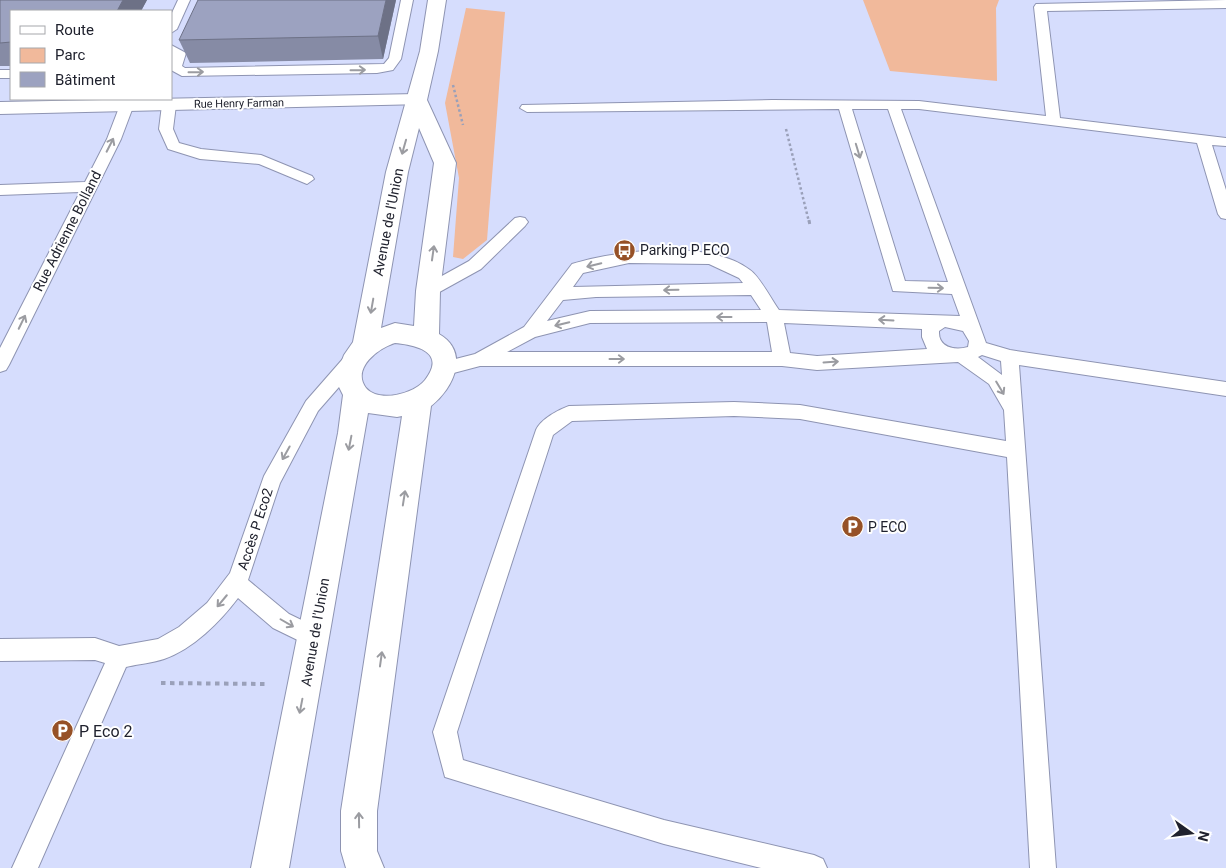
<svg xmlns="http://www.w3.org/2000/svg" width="1226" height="868" font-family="Roboto,sans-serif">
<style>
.green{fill:#f1b99b}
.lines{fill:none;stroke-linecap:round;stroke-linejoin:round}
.lane-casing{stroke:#8e94b2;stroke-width:2}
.street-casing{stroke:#8e94b2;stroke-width:2}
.secondary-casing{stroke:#8e94b2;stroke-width:2}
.path-far2{stroke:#9aa0b9;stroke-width:2.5;stroke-dasharray:2.5 2.5;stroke-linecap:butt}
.path-far1{stroke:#9aa0b9;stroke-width:3;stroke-dasharray:4 4;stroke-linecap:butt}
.path{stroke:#9aa0b9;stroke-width:4;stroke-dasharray:4.5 4.5;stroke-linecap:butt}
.lane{fill:#fff;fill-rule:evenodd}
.street{fill:#fff;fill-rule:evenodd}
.secondary{fill:#fff;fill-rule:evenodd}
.wall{fill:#868ba5}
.shaded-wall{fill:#6d7186}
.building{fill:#9ca2c0;stroke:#6d7186}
.oneway{stroke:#9b9ca1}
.labels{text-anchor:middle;stroke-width:4;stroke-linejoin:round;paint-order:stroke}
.far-street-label{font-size:11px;fill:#20222e;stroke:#fff}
.street-label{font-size:14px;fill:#20222e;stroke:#fff}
.poi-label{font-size:14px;fill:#20222e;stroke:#fff;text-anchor:start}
.near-poi-label{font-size:16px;fill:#20222e;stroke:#fff;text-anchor:start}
</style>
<rect width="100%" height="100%" fill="#d6ddfd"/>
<g class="green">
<path d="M 863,0 L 999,0 L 996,8 L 997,81 L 890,71 Z"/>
<path d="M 466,8 L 505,12 L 487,240 L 463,259 L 453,257 L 459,178 L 445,103 Z"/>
</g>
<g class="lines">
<defs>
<g id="lane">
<path d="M 178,0 L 190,0 L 177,29 L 171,33 L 171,15 Z"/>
<path d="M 401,0 L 413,0 L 401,59 L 393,70 L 377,73 L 182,76 L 171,70 L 171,45 L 186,53 L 182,66 L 185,68 L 384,64 L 389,58 Z"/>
<path d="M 1226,0 L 1226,8 L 1047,11 L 1060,118 L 1226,138 L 1226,146 L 1212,145 L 1226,190 L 1226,219 L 1221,218 L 1218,214 L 1197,143 L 919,109 L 901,109 L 986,343 L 1010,350 L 1226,382 L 1226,396 L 1019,365 L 1056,868 L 1030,868 L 1007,457 L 800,419 L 734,416 L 572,421 L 553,435 L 457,732 L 463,760 L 664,820 L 814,855 L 823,859 L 827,868 L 761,868 L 664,844 L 445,777 L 433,732 L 536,430 C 541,419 558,410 569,406 L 734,402 L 800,405 L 1006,441 L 1004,410 L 989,384 L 958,362 L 817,370 L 782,366 L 480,366 L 446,375 L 440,373 L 437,368 L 440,363 L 475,354 L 524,327 L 572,264 C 618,250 710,239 750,270 C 760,277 771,299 779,310 L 960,316 L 952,294 L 893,291 L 839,109 L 527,112 L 520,108 L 522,105 L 772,100 L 919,101 L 1046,116 L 1034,7 L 1036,4 ZM 852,109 L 888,109 L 948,282 L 905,281 ZM 629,263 L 709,264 L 739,278 L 743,283 L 573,287 L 583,273 ZM 751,295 L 761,310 L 590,311 L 547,321 L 563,300 L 596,297 ZM 767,322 L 772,352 L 507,352 L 535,337 L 590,323 ZM 784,323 L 922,329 L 922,337 L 927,349 L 817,356 L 790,353 ZM 945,327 L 963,331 L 969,341 L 968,347 C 954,351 938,347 939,331 ZM 982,355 L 1001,361 L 1002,375 L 978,357 Z"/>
<rect x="0" y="70" width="11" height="8"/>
<path d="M 127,99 L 142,99 L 133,107 L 121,139 L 9,365 L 6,370 L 0,372 L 0,348 L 80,192 L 0,195 L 0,185 L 85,182 L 107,139 L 120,105 Z"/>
<path d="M 169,101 L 176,105 L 173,129 L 179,143 L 201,149 L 261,155 L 312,176 L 314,179 L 307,184 L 259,164 L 200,159 L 168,149 L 159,129 L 162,105 Z"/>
<path d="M 520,217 L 525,218 L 528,222 L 525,226 L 481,269 L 434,295 L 428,297 L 422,295 L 420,291 L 422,287 L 469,261 L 515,218 Z"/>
<path d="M 354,351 L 360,353 L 363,358 L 360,363 L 318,411 L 280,483 L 248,580 L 289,614 L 322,630 L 325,637 L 322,644 L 314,648 L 273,628 L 238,598 C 220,622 193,649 164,659 C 152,663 138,664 126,667 L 38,868 L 12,868 L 105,663 L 95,660 L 0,661 L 0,639 L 95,638 L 119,646 L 158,639 L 179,627 L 207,603 L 230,573 L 264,476 L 306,401 L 348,353 Z"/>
</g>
<path id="street" d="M 417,94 L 424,96 L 427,100 L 424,104 L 0,114 L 0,102 Z"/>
<path id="secondary" d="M 428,0 L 446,0 L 438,51 L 427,100 L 456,163 L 440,291 L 439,334 C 470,352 454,388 431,406 L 377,811 L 377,851 L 384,868 L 346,868 L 341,851 L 341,811 L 402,416 L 397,417 L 368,413 L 289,868 L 251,868 L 338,433 L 343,395 L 339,387 L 338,371 L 344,355 L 353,342 L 386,172 L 420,51 ZM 419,128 L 434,163 L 416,291 L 414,326 L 395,323 L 381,328 L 408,172 ZM 395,343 C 416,345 447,352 425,380 C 414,394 379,403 366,388 C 351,368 379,348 395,343 Z"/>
</defs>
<use href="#lane" class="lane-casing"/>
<use href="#street" class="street-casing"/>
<use href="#secondary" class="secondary-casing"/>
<g class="path-far2">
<path d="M 453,85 L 463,125"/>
<path d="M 786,129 L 809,222"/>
</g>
<path class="path-far1" d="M 809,220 L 810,226"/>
<path class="path" d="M 161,683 L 267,684"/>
<use href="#lane" class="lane"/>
<use href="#street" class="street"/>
<use href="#secondary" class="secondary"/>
</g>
<g class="wall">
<path d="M 0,0 L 147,0 L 141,11 L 11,11 L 11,66 L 0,66 Z"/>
<path d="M 396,0 L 383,59 L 190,63 L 179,40 Z"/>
</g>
<g class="shaded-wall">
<path d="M 123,0 L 147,0 L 141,11 L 117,11 Z"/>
<path d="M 386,0 L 396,0 L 383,59 L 378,36 Z"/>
</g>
<g class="building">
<path d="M 0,0 L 123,0 L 117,11 L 11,11 L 11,42 L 0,43 Z"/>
<path d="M 198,0 L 386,0 L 378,36 L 179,40 Z"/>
</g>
<defs><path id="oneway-shaft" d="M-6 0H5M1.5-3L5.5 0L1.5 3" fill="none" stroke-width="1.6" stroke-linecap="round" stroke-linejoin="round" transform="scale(1.25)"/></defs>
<g class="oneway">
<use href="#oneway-shaft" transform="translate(358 70) rotate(-1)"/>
<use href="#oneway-shaft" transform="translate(196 72) rotate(-1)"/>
<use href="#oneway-shaft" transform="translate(110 145) rotate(-63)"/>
<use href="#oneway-shaft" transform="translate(404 147) rotate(106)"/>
<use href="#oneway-shaft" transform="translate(858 151) rotate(73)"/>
<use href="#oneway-shaft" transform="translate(433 253) rotate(-82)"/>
<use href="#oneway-shaft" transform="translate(594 265) rotate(167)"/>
<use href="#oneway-shaft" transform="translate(936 288) rotate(1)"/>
<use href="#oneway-shaft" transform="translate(671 290) rotate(179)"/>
<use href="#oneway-shaft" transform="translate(372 306) rotate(100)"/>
<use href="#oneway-shaft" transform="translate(724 317) rotate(180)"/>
<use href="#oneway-shaft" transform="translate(886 320) rotate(-177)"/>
<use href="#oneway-shaft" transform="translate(22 322) rotate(-64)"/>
<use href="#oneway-shaft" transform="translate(562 324) rotate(167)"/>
<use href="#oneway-shaft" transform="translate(617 359)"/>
<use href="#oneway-shaft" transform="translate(831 362) rotate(-4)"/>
<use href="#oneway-shaft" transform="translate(1000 388) rotate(59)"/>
<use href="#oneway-shaft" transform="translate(350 443) rotate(101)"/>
<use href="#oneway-shaft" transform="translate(286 453) rotate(119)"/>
<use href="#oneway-shaft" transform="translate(404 498) rotate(-81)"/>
<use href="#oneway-shaft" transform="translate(222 601) rotate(130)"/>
<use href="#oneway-shaft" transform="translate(287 623) rotate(30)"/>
<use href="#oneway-shaft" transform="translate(381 659) rotate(-82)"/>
<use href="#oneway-shaft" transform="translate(301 706) rotate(101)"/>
<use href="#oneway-shaft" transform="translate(359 820) rotate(-91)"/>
</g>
<defs>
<symbol id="bus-disc" viewBox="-11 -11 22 22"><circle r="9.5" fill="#965127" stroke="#fff"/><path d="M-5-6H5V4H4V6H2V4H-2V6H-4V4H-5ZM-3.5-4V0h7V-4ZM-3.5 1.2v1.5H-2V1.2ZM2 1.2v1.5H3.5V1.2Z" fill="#fff"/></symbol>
<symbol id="parking-disc" viewBox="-11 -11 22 22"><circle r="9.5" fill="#965127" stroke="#fff"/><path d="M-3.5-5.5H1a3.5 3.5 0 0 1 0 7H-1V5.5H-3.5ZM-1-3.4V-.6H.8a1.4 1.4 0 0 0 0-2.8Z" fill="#fff"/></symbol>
</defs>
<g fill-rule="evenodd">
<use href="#bus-disc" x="612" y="238" width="25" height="25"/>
<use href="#parking-disc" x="840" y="514" width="25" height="25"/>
<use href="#parking-disc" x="50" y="718" width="25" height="25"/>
</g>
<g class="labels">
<g class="far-street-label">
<text transform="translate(239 103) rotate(-1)" y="4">Rue Henry Farman</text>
</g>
<g class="street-label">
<text transform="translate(388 222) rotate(-79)" y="5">Avenue de l'Union</text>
<text transform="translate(67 231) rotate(-63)" y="5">Rue Adrienne Bolland</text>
<text transform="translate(255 529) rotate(-72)" y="5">Accès P Eco2</text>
<text transform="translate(315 632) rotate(-80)" y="5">Avenue de l'Union</text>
</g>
<g class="poi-label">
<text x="640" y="255">Parking P ECO</text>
<text x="868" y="532">P ECO</text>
</g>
<g class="near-poi-label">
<text x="79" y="737">P Eco 2</text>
</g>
</g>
<rect x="10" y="10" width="162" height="90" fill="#ffffff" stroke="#a6a7ab"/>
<rect x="20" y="26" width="25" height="8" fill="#ffffff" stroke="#a6a7ab"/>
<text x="55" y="35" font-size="15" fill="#20222e">Route</text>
<rect x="20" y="48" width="25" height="15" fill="#f1b99b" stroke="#a6a7ab"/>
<text x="55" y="60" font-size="15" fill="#20222e">Parc</text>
<rect x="20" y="72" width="25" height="15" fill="#9ca2c0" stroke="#a6a7ab"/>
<text x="55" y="85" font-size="15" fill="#20222e">Bâtiment</text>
<g transform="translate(1191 833) rotate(104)" stroke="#ffffff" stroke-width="4" paint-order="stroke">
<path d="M0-4L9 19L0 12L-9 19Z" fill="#20222e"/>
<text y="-8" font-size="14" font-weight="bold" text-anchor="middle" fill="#20222e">N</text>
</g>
</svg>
